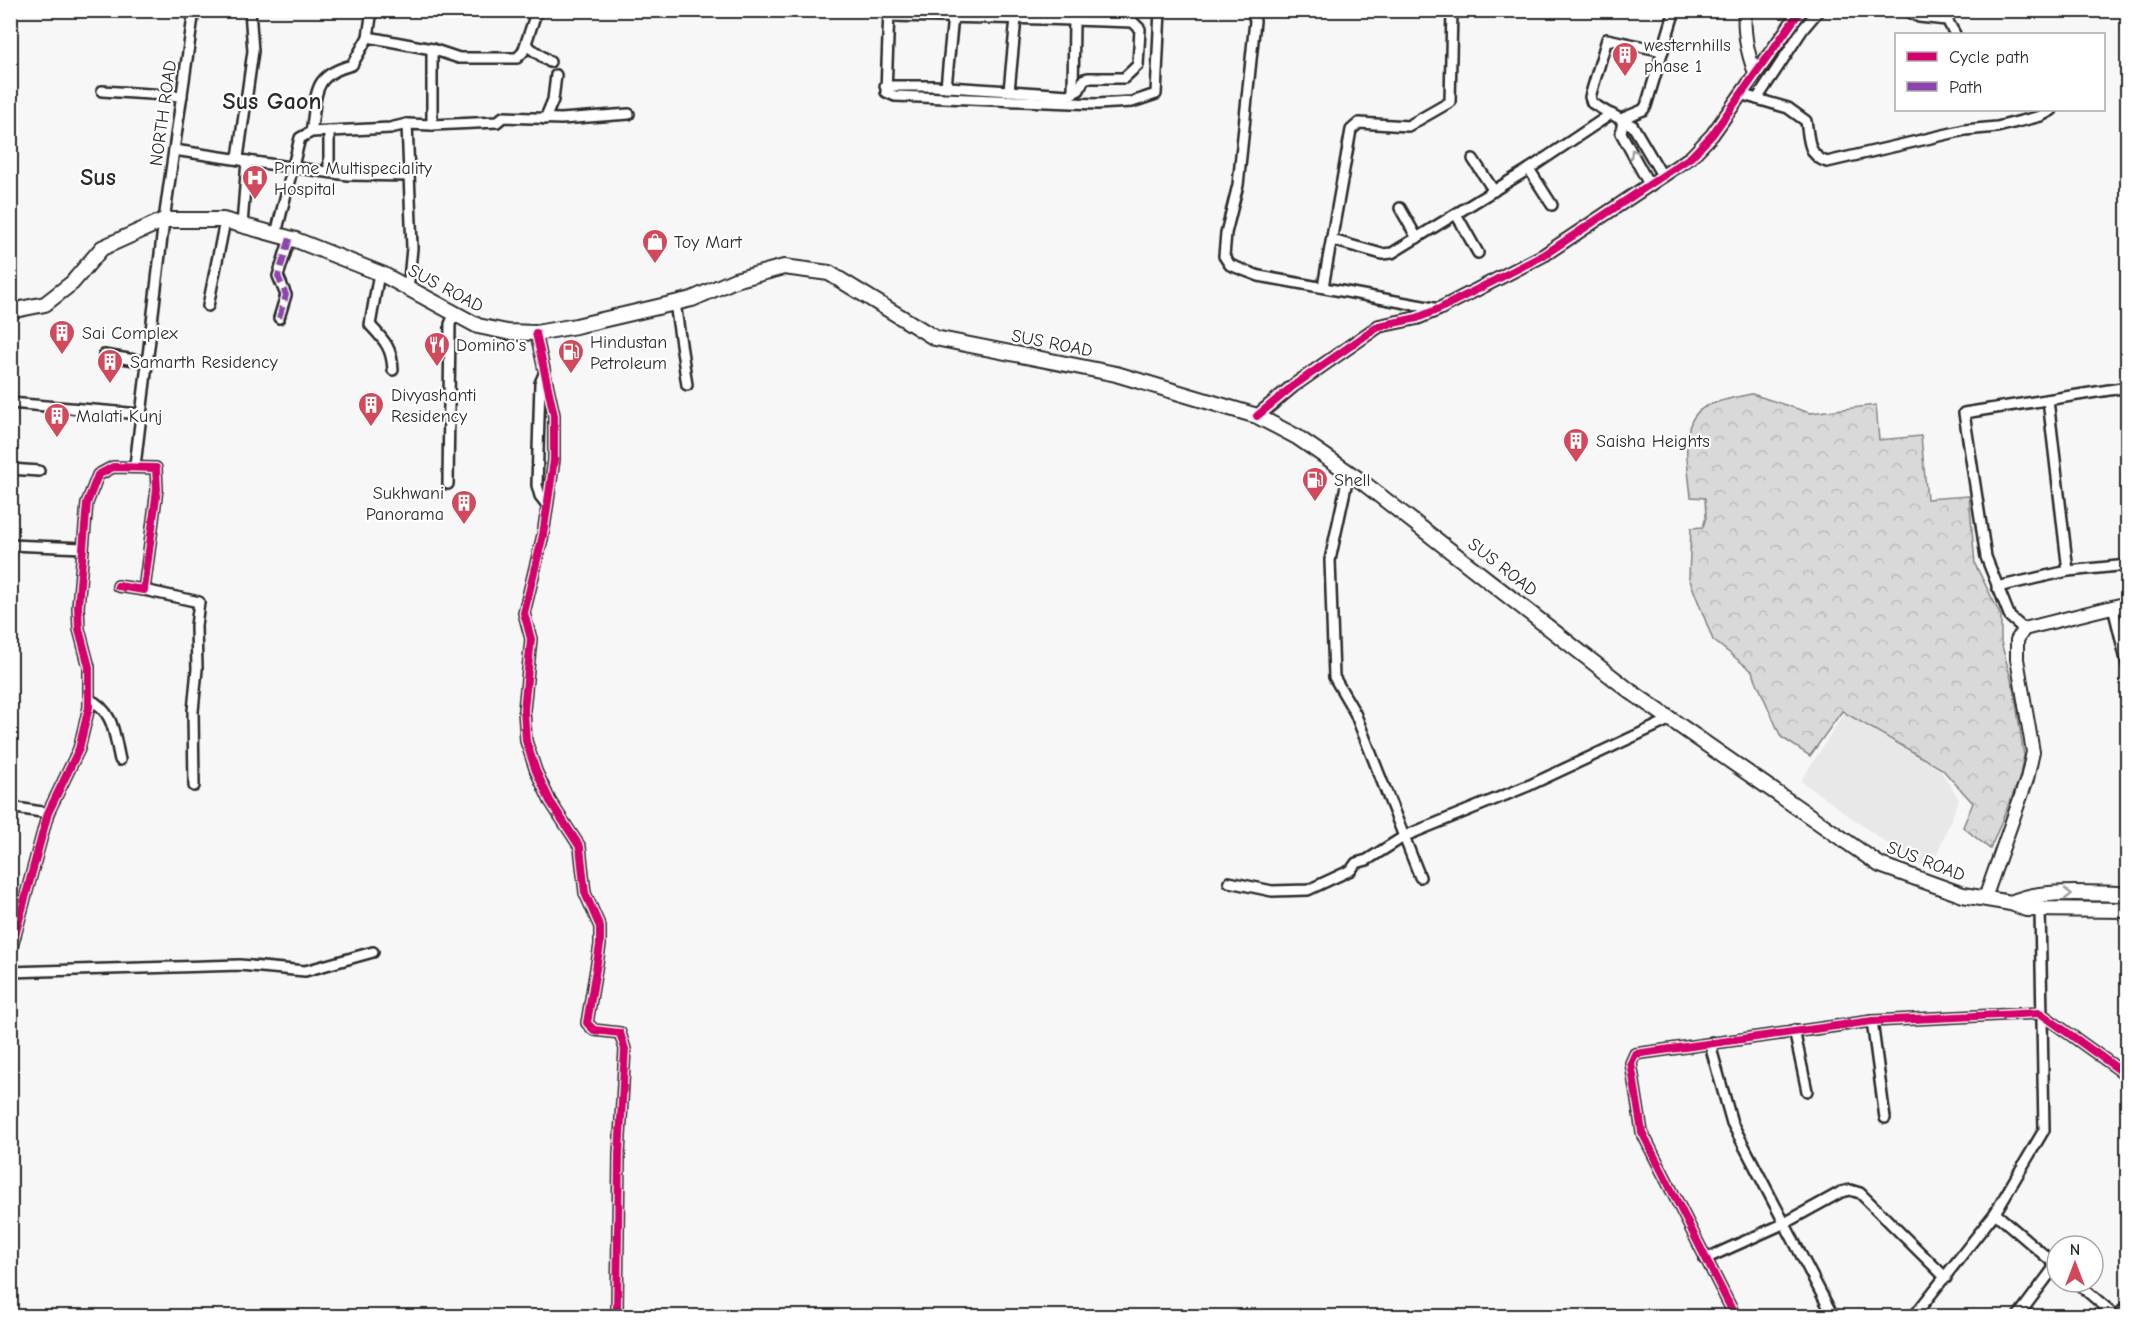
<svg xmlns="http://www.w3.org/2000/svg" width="2138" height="1327" font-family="'Comic Neue',sans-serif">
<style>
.built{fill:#e8e8e8}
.forest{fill:url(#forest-crowns);stroke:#828282;stroke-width:1.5}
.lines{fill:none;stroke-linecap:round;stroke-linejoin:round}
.minor-casing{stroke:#2b2b2b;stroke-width:14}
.tertiary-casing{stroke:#2b2b2b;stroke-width:16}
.secondary-casing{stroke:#2b2b2b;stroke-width:18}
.minor{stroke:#fff;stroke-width:9}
.tertiary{stroke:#fff;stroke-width:12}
.secondary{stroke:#fff;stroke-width:14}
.quiet{stroke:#8e44ad;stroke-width:6;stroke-dasharray:12 6;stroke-linecap:butt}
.cycleway-casing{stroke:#fff;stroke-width:11}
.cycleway{stroke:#d6006c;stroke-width:8}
.oneway{stroke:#a0a0a0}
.labels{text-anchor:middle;stroke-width:4.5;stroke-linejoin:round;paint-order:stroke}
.poi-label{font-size:18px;fill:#2b2b2b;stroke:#fff;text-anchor:start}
.street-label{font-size:18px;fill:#2b2b2b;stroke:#fff}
.district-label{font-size:24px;font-weight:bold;fill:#2b2b2b;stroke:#fff}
</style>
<defs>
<pattern id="forest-crowns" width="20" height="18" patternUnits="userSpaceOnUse" patternTransform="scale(1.5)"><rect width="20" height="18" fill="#d9d9d9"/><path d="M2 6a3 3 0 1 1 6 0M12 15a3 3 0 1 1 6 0" fill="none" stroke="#bababa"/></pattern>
</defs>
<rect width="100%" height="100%" fill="#f7f7f7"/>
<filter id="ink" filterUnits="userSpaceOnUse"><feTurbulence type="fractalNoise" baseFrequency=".0167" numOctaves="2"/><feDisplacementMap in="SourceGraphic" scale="12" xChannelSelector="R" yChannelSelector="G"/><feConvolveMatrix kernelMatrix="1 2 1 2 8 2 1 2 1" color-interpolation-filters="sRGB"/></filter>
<g filter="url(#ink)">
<path class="built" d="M 1844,713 L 1940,770 L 1959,799 L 1931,869 L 1888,844 L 1801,781 Z"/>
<path class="forest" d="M 1752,394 L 1810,413 L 1876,405 L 1879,440 L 1921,436 L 1927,499 L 1969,496 L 1975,564 L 2001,616 L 2001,642 L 2014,690 L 2024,756 L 2019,780 L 1990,849 L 1963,827 L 1973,803 L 1942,769 L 1842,711 L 1810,756 L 1781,737 L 1752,671 L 1713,640 L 1689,578 L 1691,528 L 1703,527 L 1706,517 L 1705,498 L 1691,497 C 1689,471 1676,419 1707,406 C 1720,400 1737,397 1752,394 Z"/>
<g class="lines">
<defs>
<g id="minor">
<path d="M 372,10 L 368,37 L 432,49 L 432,125 L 407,124 L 412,248 L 408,290"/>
<path d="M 889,10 L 886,92 L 895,96 L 1097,104 L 1132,102 L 1156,94 L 1160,10"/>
<path d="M 1252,10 L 1255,21 L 1238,185 L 1226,233 L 1224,256 L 1230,265 L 1259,276 L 1439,309"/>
<path d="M 1906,10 L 1919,17 L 1947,20 L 1955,34"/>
<path d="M 889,16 L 1042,19 L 1042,10"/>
<path d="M 526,45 L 550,62"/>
<path d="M 432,49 L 459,58 L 517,58 L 523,52 L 537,10"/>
<path d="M 885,86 L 933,86 L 1069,95 L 1079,90 L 1084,79 L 1088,78 L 1124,78 L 1138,65 L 1140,29 L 1133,22 L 1042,19"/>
<path d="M 946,87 L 953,16"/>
<path d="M 102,91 L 182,96"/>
<path d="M 1009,91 L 1016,18"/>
<path d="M 1073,94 L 1074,20"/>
<path d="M 1740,94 L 1788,108 L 1806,121 C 1809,137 1807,156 1827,162 L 1965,130 L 1997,127 L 2041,116 L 2052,110"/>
<path d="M 1757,99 L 1803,29 L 1819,10"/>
<path d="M 1610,114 L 1592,103 L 1590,97 L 1607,39 L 1663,51"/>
<path d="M 545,119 L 553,100 L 556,75"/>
<path d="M 1621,119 L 1643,110 L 1646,106 L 1675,10"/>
<path d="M 1623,120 L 1621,133 L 1650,186"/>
<path d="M 432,125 L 497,122 L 503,117 L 561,119 L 629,114"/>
<path d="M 311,132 C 318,94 310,76 352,65 L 368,37"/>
<path d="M 174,150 L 247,161 L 242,225"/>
<path d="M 238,158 L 253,51 L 250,10"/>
<path d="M 1473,159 L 1494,191"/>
<path d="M 247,161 L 348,175 L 409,176"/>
<path d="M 1529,169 L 1552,205"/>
<path d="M 329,172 L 329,131"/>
<path d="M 1400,208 L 1417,238"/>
<path d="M 1456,214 L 1478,253"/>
<path d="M 276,234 L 300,138 L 311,132 L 390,128 L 407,124"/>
<path d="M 1332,240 L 1382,254 L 1392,253 L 1529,169 L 1611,114 L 1633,126 L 1663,177"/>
<path d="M 379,273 L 370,325 C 385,341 392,348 393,370"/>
<path d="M 1323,287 L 1351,130 L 1359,123 L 1408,126 L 1450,102 L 1452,10"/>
<path d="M 675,303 L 687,385"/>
<path d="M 208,306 L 225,221"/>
<path d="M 279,318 L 286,295 L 278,276 L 290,238"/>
<path d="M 536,333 L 554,415 L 554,460 L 543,535 L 524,613 L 531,639 L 524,710 L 526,741 L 536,771 L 550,801 L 580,847 L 585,893 L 600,927 L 600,945 L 587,1023 L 594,1030 L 620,1033 L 625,1049 L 619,1154 L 617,1311"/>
<path d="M 104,355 L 147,362"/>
<path d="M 544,374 L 540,383 L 537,485 L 540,496 L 547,505"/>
<path d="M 2048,400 L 2068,571"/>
<path d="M 10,403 L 141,414"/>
<path d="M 135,466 L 164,220 L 194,10"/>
<path d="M 10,469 L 39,471"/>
<path d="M 1349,472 L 1330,560 L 1334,677 L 1355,713 L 1420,877"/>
<path d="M 448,484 L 450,324 L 454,315"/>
<path d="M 10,545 L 83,548"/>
<path d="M 1997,587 L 2068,571 L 2128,565"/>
<path d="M 144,590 L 199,602 L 196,626 L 197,669 L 193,711 L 194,786"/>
<path d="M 2113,607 L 2128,668"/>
<path d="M 2024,629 L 2010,617 L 1986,557 L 1964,413 L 2128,387"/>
<path d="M 89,699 C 114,711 114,734 120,760"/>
<path d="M 10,807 L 48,813"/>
<path d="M 1229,882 L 1272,891 L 1308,890 L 1351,870 L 1356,863 L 1367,860 L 1405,836 L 1530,785 L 1671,719"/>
<path d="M 10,954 L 48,813 L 79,749 L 89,707 L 89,667 L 79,629 L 78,607 L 87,503 L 98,475 L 113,467 L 156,468 L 157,489 L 144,590 L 118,586"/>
<path d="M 10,972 L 240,965 L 305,971 L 373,952"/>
<path d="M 1872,1021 L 1885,1118"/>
<path d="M 1794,1030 L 1807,1091"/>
<path d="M 1712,1042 L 1712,1052 L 1732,1123 L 1833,1316"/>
<path d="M 1995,1213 L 2057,1266"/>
<path d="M 1705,1259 L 1783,1224 L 1841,1192 L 1850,1190 L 1860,1193 L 1946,1278"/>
<path d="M 2076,1282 L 2116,1316"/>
<path d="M 1735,1316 L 1642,1132 L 1631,1063 L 1635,1054 L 1872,1021 L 2040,1013 L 2128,1076"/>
<path d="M 1914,1316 L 1995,1213 L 2044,1130 L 2040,910"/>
<path d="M 2018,1316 L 2056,1265"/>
<path d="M 2118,1316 L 2128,1304"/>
</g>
<g id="tertiary">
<path d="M 1745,10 C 1743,33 1747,52 1755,73"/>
<path d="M 1257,416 L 1293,386 L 1379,326 L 1417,318 L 1439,309 L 1544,255 L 1691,157 L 1712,135 L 1801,10"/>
<path d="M 1985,898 L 2027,779 L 2033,752 L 2017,659 L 2017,640 L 2024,629 L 2128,603"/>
</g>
<g id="secondary">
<path d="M 10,311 L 45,304 L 72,283 L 102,248 L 164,220 L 223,220 L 296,240 L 382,274 L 478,326 L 507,332 L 536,333 L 576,326 L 692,299 L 735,280 L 784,267 L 829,273 L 935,338 L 1116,374 L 1257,416 L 1297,437 L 1361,481 L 1630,691 L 1880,865 L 1963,895 L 2011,903 L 2026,909 L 2128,910"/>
<path d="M 2011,903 C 2041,888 2094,894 2128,894"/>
</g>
</defs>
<use href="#minor" class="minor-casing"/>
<use href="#tertiary" class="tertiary-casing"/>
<use href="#secondary" class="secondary-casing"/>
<use href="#minor" class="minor"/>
<use href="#tertiary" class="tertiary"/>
<use href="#secondary" class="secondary"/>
<path class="quiet" d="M 279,318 L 286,295 L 278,276 L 290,238"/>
<defs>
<g id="cycleway">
<path d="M 536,333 L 554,415 L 554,460 L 543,535 L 524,613 L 531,639 L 524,710 L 526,741 L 536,771 L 550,801 L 580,847 L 585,893 L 600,927 L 600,945 L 587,1023 L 594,1030 L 620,1033 L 625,1049 L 619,1154 L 617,1311"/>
<path d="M 1257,416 L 1293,386 L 1379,326 L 1417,318 L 1439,309 L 1544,255 L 1691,157 L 1712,135 L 1801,10"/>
<path d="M 10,954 L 48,813 L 79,749 L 89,707 L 89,667 L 79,629 L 78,607 L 87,503 L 98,475 L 113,467 L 156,468 L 157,489 L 144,590 L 118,586"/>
<path d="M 1735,1316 L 1642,1132 L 1631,1063 L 1635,1054 L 1872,1021 L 2040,1013 L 2128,1076"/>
</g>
</defs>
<use href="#cycleway" class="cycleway-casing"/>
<use href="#cycleway" class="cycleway"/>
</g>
<defs><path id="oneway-chevron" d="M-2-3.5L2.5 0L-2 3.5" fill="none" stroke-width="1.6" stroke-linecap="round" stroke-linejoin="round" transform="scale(1.5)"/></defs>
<g class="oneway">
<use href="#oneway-chevron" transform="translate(1634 153) rotate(-121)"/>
<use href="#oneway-chevron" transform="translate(2068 894) rotate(-1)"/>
</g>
</g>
<defs>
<symbol id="building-pin" viewBox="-11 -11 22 30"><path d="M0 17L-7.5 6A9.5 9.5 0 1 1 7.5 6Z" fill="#d1495b" stroke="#fff"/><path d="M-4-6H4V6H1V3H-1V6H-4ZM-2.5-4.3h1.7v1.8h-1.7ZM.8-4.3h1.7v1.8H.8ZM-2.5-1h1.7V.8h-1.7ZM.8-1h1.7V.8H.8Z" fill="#fff"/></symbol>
<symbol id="hospital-pin" viewBox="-11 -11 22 30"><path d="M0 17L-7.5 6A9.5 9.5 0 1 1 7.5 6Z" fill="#d1495b" stroke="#fff"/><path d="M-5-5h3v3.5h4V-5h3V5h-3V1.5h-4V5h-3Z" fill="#fff"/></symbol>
<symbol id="shop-pin" viewBox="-11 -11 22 30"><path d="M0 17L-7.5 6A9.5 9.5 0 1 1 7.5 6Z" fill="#d1495b" stroke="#fff"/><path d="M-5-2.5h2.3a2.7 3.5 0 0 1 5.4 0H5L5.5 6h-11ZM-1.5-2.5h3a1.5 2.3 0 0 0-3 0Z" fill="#fff"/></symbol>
<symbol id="restaurant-pin" viewBox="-11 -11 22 30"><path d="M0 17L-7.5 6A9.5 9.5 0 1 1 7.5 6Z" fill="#d1495b" stroke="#fff"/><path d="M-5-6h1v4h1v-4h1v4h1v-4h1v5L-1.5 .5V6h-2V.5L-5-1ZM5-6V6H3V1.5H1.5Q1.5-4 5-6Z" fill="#fff"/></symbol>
<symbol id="fuel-pin" viewBox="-11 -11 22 30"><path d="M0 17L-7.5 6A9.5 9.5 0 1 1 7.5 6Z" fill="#d1495b" stroke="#fff"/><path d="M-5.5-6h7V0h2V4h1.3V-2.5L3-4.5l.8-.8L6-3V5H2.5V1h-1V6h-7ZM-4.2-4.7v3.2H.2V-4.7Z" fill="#fff"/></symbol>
</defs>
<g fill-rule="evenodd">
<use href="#building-pin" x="1610" y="40" width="30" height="40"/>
<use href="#hospital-pin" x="240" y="163" width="30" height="40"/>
<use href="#shop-pin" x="640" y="227" width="30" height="40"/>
<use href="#building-pin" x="47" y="318" width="30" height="40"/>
<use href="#restaurant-pin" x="422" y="330" width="30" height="40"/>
<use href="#fuel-pin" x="556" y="337" width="30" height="40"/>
<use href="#building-pin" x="95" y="347" width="30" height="40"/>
<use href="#building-pin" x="356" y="390" width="30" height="40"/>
<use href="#building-pin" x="42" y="401" width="30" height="40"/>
<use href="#building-pin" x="1561" y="426" width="30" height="40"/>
<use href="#fuel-pin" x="1300" y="465" width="30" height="40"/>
<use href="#building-pin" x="449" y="488" width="30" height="40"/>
</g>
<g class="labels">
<g class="poi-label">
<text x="1644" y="51">westernhills<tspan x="1644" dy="21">phase 1</tspan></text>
<text x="274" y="174">Prime Multispeciality<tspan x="274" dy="21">Hospital</tspan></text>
<text x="674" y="248">Toy Mart</text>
<text x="82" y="339">Sai Complex</text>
<text x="590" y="348">Hindustan<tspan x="590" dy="21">Petroleum</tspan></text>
<text x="456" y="351">Domino's</text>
<text x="130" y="368">Samarth Residency</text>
<text x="391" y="401">Divyashanti<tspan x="391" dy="21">Residency</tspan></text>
<text x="76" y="422">Malati Kunj</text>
<text x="1596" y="447">Saisha Heights</text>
<text x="1334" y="486">Shell</text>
<text x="444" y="499" text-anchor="end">Sukhwani<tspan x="444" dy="21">Panorama</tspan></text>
</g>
<g class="street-label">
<text transform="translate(163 113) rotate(-82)" y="6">NORTH ROAD</text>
<text transform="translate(446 288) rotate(28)" y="6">SUS ROAD</text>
<text transform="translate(1052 343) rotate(11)" y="6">SUS ROAD</text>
<text transform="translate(1503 567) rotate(38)" y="6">SUS ROAD</text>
<text transform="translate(1926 861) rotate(21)" y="6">SUS ROAD</text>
</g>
<g class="district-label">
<text x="272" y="109">Sus Gaon</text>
<text x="98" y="185">Sus</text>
</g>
</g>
<rect width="2138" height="1327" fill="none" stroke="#fff" stroke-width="36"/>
<rect x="18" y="18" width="2102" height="1291" fill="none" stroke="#2b2b2b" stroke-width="2" filter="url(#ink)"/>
<rect x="1895" y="33" width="210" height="78" fill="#ffffff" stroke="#aaaaaa" stroke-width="1.5"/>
<rect x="1907" y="52" width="30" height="9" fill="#d6006c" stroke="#aaaaaa" stroke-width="1.5"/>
<text x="1949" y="63" font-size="18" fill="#2b2b2b">Cycle path</text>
<rect x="1907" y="82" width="30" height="9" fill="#8e44ad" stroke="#aaaaaa" stroke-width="1.5"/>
<text x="1949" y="93" font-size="18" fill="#2b2b2b">Path</text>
<g transform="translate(2075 1264)"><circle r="28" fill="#ffffff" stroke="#aaaaaa" stroke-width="1.5"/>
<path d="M0-4.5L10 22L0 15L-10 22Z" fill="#d1495b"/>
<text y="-9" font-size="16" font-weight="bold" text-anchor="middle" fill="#2b2b2b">N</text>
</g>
</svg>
